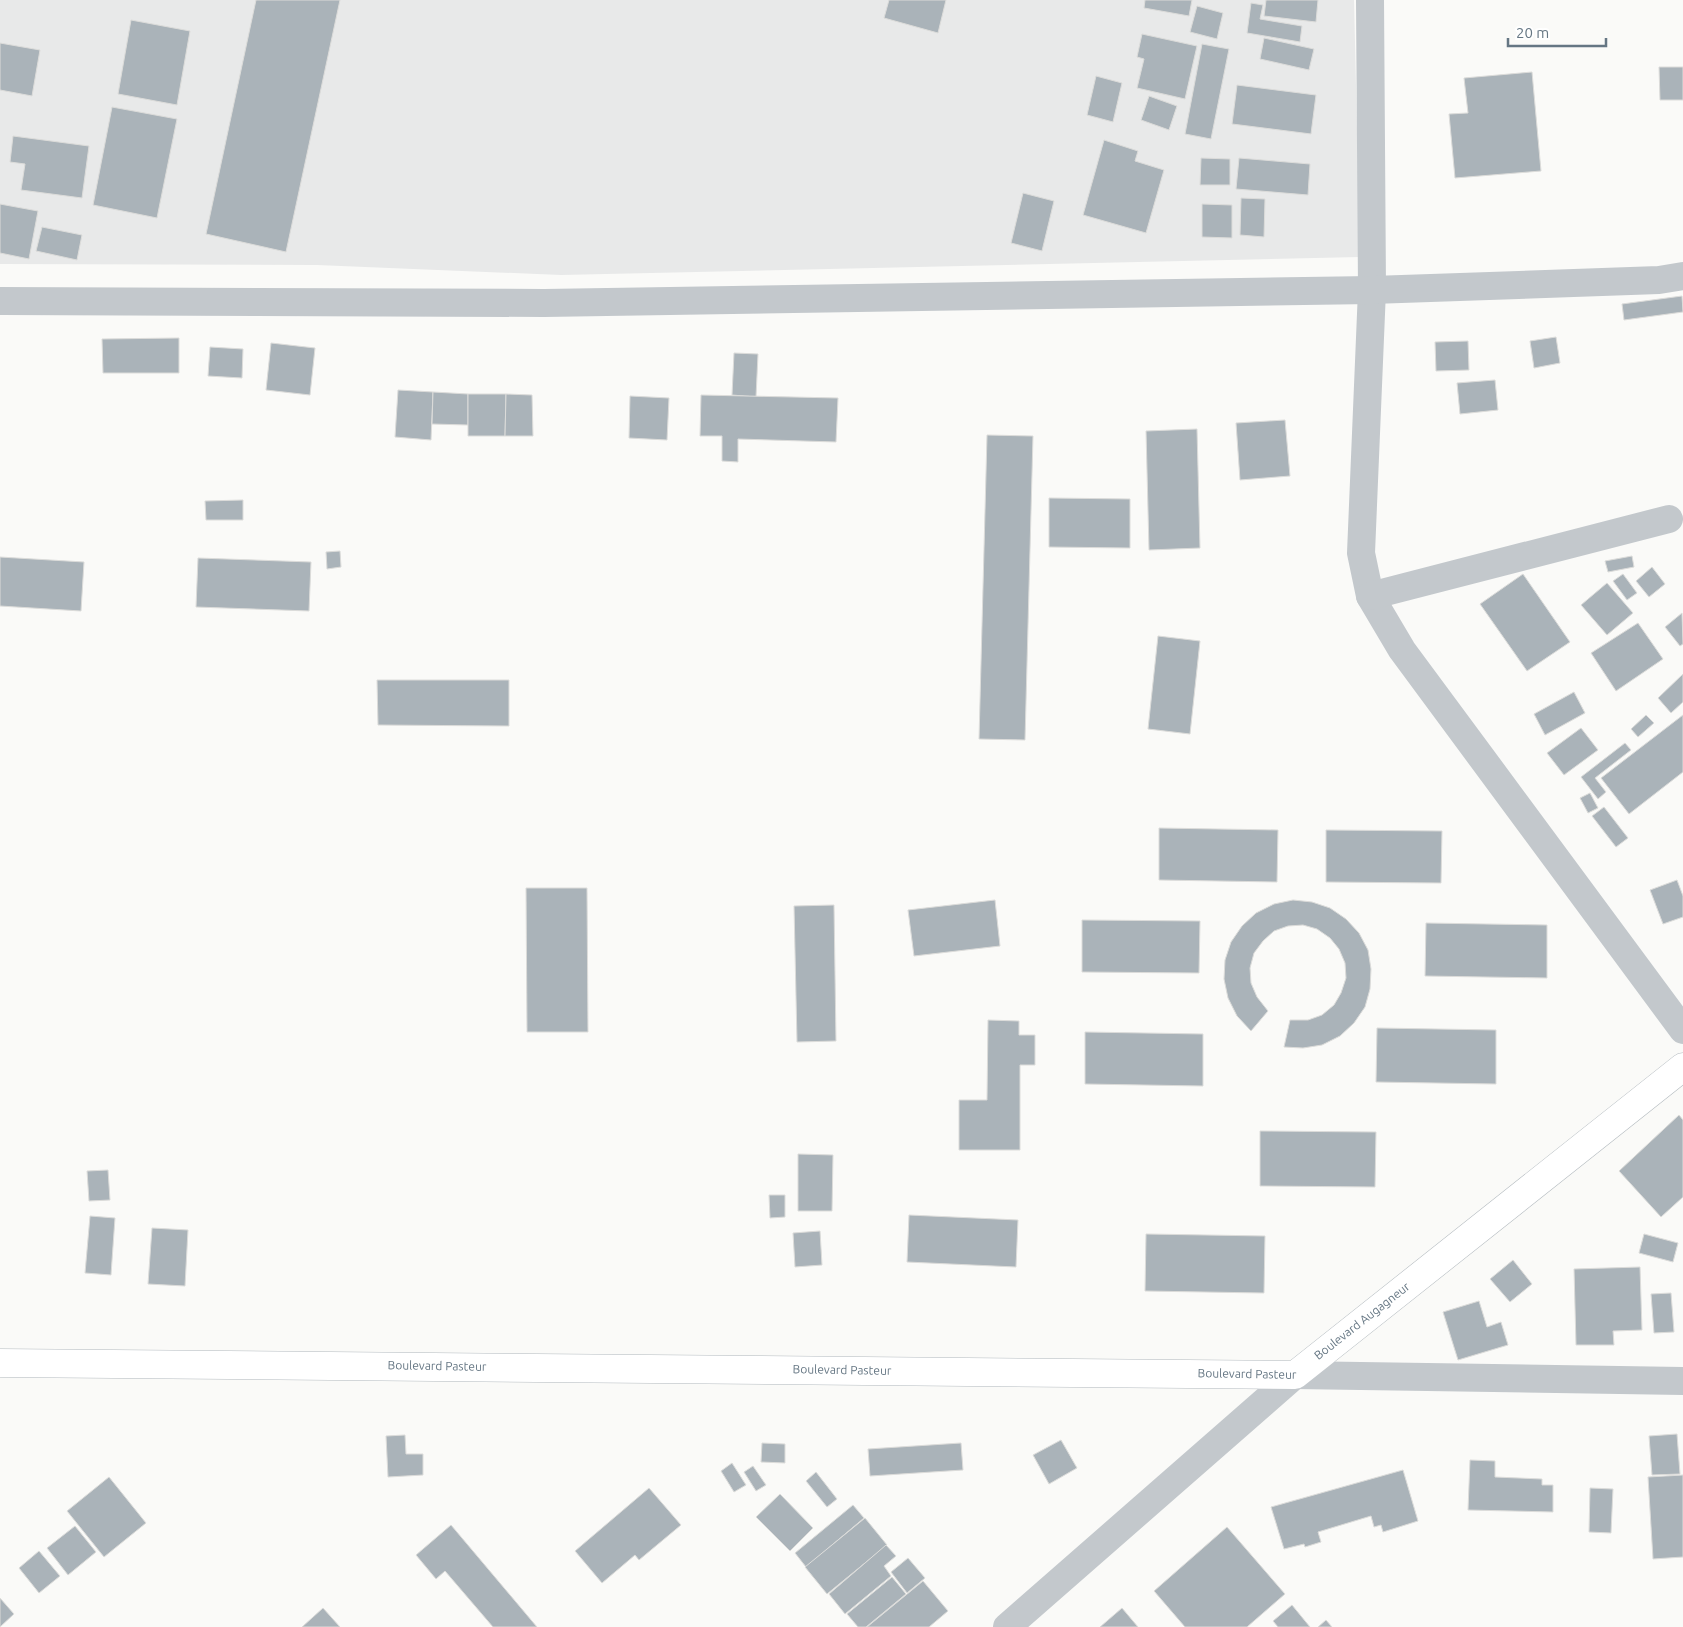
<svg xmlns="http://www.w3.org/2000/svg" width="1683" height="1627" font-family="Ubuntu,sans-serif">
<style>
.built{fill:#e8e9e9}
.building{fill:#aab3b9;stroke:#dcdcda}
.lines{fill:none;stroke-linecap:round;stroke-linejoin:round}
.secondary-casing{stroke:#b3babf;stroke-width:29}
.minor{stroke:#c3c8cc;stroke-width:28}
.tertiary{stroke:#c3c8cc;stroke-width:28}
.secondary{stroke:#fff;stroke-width:28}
.labels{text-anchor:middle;stroke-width:5;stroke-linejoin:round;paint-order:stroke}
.street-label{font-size:12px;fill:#657683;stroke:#fff}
</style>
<rect width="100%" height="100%" fill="#fafaf8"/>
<path class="built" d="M 0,0 L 1354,0 L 1360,257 L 561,275 L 317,265 L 0,264 Z"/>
<g class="building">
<path d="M 256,0 L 340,0 L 286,252 L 206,234 Z"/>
<path d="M 889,0 L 946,0 L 938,33 L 884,18 Z"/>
<path d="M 1145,0 L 1192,0 L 1189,16 L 1144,8 Z"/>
<path d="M 1266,0 L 1318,0 L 1316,22 L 1264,16 Z"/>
<path d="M 1251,3 L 1263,5 L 1260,19 L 1302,26 L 1300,42 L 1247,33 Z"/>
<path d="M 1197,6 L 1223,13 L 1217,39 L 1190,32 Z"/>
<path d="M 131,20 L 190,31 L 177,105 L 118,94 Z"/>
<path d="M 1142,34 L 1197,46 L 1185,99 L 1137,88 L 1144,59 L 1137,57 Z"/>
<path d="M 1264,38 L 1314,49 L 1309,70 L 1260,59 Z"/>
<path d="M 0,43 L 40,50 L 32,96 L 0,90 Z"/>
<path d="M 1202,44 L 1229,49 L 1211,139 L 1185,134 Z"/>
<path d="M 1659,67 L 1683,67 L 1683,100 L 1660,100 Z"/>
<path d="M 1532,72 L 1541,171 L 1455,178 L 1449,114 L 1468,113 L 1464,78 Z"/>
<path d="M 1096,76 L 1122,83 L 1113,122 L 1087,115 Z"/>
<path d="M 1237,85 L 1316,95 L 1311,134 L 1232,124 Z"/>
<path d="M 1149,96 L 1177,106 L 1169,130 L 1141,120 Z"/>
<path d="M 112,107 L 177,119 L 157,218 L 93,205 Z"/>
<path d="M 13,136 L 89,146 L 82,198 L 21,190 L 25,164 L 10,162 Z"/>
<path d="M 1104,140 L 1138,151 L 1135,161 L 1164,170 L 1146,233 L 1083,215 Z"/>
<path d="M 1201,158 L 1230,159 L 1230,185 L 1200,185 Z"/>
<path d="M 1239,158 L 1310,164 L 1308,195 L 1236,189 Z"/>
<path d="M 1023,193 L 1054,201 L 1042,251 L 1011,243 Z"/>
<path d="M 1241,198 L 1265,199 L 1264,237 L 1240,235 Z"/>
<path d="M 0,204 L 38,211 L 29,259 L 0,253 Z"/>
<path d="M 1202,204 L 1232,205 L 1232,238 L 1202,237 Z"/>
<path d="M 42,227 L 82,235 L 77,260 L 36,251 Z"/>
<path d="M 1682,296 L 1683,312 L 1624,320 L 1622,304 Z"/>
<path d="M 1556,337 L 1560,363 L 1534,368 L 1530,341 Z"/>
<path d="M 179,338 L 179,373 L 103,373 L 102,339 Z"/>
<path d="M 1468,341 L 1469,370 L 1436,371 L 1435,342 Z"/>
<path d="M 271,343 L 315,348 L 310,395 L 266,390 Z"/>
<path d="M 210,347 L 243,349 L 242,378 L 208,376 Z"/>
<path d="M 734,353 L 758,354 L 756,397 L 732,395 Z"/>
<path d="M 1495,380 L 1498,410 L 1460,414 L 1457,383 Z"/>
<path d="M 398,390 L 433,392 L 431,440 L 395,437 Z"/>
<path d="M 433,392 L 468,394 L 468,425 L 432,424 Z"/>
<path d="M 468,394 L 506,394 L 505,436 L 468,436 Z"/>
<path d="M 506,394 L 532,395 L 533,436 L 505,436 Z"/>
<path d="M 701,395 L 838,398 L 836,442 L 738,439 L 738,462 L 722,461 L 722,436 L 700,436 Z"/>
<path d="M 630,396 L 669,398 L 667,440 L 629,438 Z"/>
<path d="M 1285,420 L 1290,476 L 1240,480 L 1236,423 Z"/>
<path d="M 1197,429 L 1200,548 L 1149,550 L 1146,431 Z"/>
<path d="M 987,435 L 1033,436 L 1025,740 L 979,739 Z"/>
<path d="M 1049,498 L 1130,499 L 1130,548 L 1049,547 Z"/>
<path d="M 243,500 L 243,520 L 206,520 L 205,501 Z"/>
<path d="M 340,551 L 341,567 L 327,569 L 326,552 Z"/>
<path d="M 1632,556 L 1634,567 L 1608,572 L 1605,561 Z"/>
<path d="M 0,557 L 84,562 L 81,611 L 0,606 Z"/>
<path d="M 198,558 L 311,562 L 309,611 L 196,607 Z"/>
<path d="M 1652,567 L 1665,584 L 1649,597 L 1636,581 Z"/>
<path d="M 1523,574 L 1570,642 L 1527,671 L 1480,604 Z"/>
<path d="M 1623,574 L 1637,593 L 1627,600 L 1613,581 Z"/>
<path d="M 1607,583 L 1633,613 L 1607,635 L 1581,605 Z"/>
<path d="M 1682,613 L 1683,644 L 1680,646 L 1665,627 Z"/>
<path d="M 1638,623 L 1663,659 L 1616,691 L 1591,653 Z"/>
<path d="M 1158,636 L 1200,641 L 1190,734 L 1148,729 Z"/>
<path d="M 1683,674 L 1683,702 L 1671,713 L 1658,698 Z"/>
<path d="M 377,680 L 509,680 L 509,726 L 378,725 Z"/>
<path d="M 1574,692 L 1585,713 L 1545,735 L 1534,714 Z"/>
<path d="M 1646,715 L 1654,723 L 1638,737 L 1631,729 Z"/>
<path d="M 1683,715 L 1683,772 L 1629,814 L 1601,778 Z"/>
<path d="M 1581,728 L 1598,750 L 1564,775 L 1547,753 Z"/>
<path d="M 1625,743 L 1631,750 L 1595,778 L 1606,792 L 1598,799 L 1581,777 Z"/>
<path d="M 1590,793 L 1598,808 L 1588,813 L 1580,798 Z"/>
<path d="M 1604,807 L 1628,838 L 1616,847 L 1592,816 Z"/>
<path d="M 1159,828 L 1278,830 L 1277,882 L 1159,880 Z"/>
<path d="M 1326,830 L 1442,831 L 1441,883 L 1326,882 Z"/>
<path d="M 1677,880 L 1683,896 L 1683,917 L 1663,924 L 1650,890 Z"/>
<path d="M 526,888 L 587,888 L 588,1032 L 527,1032 Z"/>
<path d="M 995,900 L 1000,946 L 914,956 L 908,910 Z"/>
<path d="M 1293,900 L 1312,902 L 1330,908 L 1346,919 L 1359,933 L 1368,950 L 1371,969 L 1370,989 L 1365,1007 L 1354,1023 L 1340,1036 L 1322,1045 L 1303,1048 L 1284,1047 L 1290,1020 L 1308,1020 L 1322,1015 L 1334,1005 L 1341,993 L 1346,978 L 1345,963 L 1339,949 L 1330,938 L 1317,929 L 1303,925 L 1288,926 L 1274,931 L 1263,941 L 1254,953 L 1250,968 L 1251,983 L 1257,997 L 1268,1011 L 1251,1031 L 1237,1016 L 1228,998 L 1224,979 L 1225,960 L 1231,942 L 1242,926 L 1256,913 L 1274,904 Z"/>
<path d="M 834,905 L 836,1041 L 797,1042 L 794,906 Z"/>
<path d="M 1082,920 L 1200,921 L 1199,973 L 1082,972 Z"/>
<path d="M 1426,923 L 1547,925 L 1547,978 L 1425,976 Z"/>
<path d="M 988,1020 L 1019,1021 L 1019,1035 L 1035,1035 L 1035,1065 L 1020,1065 L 1020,1150 L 959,1150 L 959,1100 L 987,1100 Z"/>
<path d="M 1377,1028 L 1496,1030 L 1496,1084 L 1376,1082 Z"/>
<path d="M 1085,1032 L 1203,1034 L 1203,1086 L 1085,1084 Z"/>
<path d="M 1679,1115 L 1683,1120 L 1683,1197 L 1661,1217 L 1619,1171 Z"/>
<path d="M 1260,1131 L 1376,1132 L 1375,1187 L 1260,1186 Z"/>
<path d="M 798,1154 L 833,1155 L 832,1211 L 798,1211 Z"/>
<path d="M 108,1170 L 110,1200 L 89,1201 L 87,1171 Z"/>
<path d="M 769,1195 L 785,1195 L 785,1217 L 770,1218 Z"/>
<path d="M 909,1215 L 1018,1220 L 1016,1267 L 907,1262 Z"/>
<path d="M 90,1216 L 115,1218 L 111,1275 L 85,1273 Z"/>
<path d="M 152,1228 L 188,1230 L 185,1286 L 148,1284 Z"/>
<path d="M 820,1231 L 822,1265 L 795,1267 L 793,1233 Z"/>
<path d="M 1146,1234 L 1265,1236 L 1264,1293 L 1145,1291 Z"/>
<path d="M 1644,1234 L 1678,1243 L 1673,1262 L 1639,1253 Z"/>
<path d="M 1513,1260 L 1532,1284 L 1510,1302 L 1490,1279 Z"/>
<path d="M 1640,1267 L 1642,1330 L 1613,1331 L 1614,1345 L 1576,1345 L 1574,1269 Z"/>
<path d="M 1671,1293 L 1674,1332 L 1654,1333 L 1651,1294 Z"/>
<path d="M 1479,1301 L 1487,1327 L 1501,1322 L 1508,1345 L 1458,1360 L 1443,1312 Z"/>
<path d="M 1677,1434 L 1680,1474 L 1652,1475 L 1649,1436 Z"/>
<path d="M 405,1435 L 406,1454 L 423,1454 L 423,1475 L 388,1477 L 386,1436 Z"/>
<path d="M 1061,1440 L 1077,1468 L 1049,1484 L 1033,1455 Z"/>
<path d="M 762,1443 L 785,1444 L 785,1463 L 761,1462 Z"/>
<path d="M 961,1443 L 963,1470 L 870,1476 L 868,1449 Z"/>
<path d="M 1470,1460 L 1495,1461 L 1495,1477 L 1542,1479 L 1542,1485 L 1553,1485 L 1553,1512 L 1468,1510 Z"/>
<path d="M 732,1463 L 746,1485 L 734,1492 L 721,1471 Z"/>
<path d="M 753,1466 L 766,1485 L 756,1491 L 744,1472 Z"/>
<path d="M 1403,1470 L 1418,1521 L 1383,1532 L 1381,1525 L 1374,1527 L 1371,1516 L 1318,1532 L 1321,1542 L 1305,1547 L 1304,1544 L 1284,1549 L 1271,1507 Z"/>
<path d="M 816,1472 L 837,1499 L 827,1507 L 806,1481 Z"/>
<path d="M 1683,1475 L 1683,1557 L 1653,1559 L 1648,1477 Z"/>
<path d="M 109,1477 L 146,1523 L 104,1557 L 67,1511 Z"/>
<path d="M 649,1488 L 681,1525 L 639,1560 L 635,1555 L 602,1583 L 575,1551 Z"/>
<path d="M 1590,1488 L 1613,1489 L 1611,1533 L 1589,1532 Z"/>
<path d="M 780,1494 L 813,1528 L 790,1551 L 756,1517 Z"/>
<path d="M 853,1505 L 864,1518 L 806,1567 L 795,1553 Z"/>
<path d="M 865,1518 L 887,1545 L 827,1594 L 805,1567 Z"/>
<path d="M 451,1525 L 537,1627 L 493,1627 L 445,1571 L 436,1579 L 416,1555 Z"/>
<path d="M 75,1526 L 96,1552 L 68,1575 L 47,1548 Z"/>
<path d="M 1227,1527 L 1285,1594 L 1247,1627 L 1185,1627 L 1154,1591 Z"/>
<path d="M 886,1545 L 896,1556 L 884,1566 L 891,1576 L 845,1614 L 829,1594 Z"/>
<path d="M 39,1551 L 60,1576 L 39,1593 L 19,1568 Z"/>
<path d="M 908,1558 L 925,1578 L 907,1593 L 891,1572 Z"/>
<path d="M 892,1577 L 906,1594 L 866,1627 L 858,1627 L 847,1614 Z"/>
<path d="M 923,1581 L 948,1611 L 929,1627 L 867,1627 Z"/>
<path d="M 0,1598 L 14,1614 L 0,1627 Z"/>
<path d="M 1292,1605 L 1310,1627 L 1278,1627 L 1273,1621 Z"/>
<path d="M 323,1608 L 340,1627 L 302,1627 Z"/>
<path d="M 1122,1608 L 1138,1627 L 1100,1627 Z"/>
<path d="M 1326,1620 L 1332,1627 L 1318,1627 Z"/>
</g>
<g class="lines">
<defs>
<path id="secondary" d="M 0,1363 L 1295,1375 L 1683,1067"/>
</defs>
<use href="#secondary" class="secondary-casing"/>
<g class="minor">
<path d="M 1370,0 L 1372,290 L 1361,553 L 1370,596 L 1402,650 L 1683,1030"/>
<path d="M 0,301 L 544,303 L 1372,290 L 1659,280 L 1683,276"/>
<path d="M 1370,596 L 1669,519"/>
<path d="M 1295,1375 L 1683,1381"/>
</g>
<path class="tertiary" d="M 1007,1627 L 1295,1375"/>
<use href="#secondary" class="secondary"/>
</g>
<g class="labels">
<g class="street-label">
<text transform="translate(1362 1321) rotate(-38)" y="4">Boulevard Augagneur</text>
<text transform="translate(437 1366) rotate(1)" y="4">Boulevard Pasteur</text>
<text transform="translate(842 1370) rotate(1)" y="4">Boulevard Pasteur</text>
<text transform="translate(1247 1374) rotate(1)" y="4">Boulevard Pasteur</text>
</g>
</g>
<path d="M1508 38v8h98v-8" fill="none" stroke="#657683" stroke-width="2.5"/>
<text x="1516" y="38" font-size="15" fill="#657683" stroke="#ffffff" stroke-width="4" paint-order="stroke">20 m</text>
</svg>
